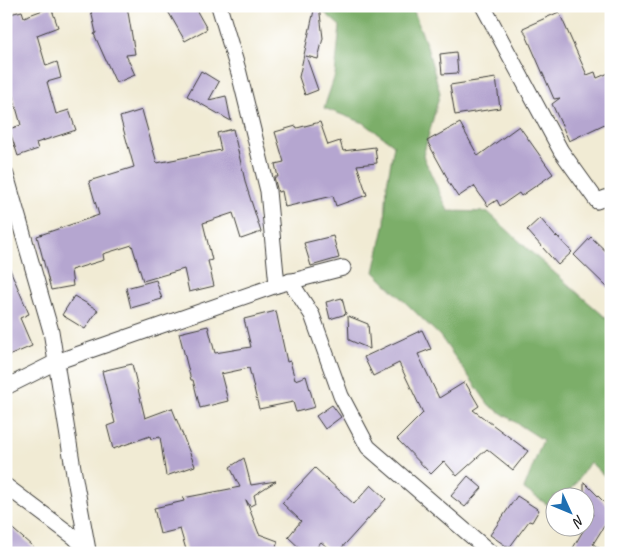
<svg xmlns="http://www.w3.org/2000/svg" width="617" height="559" font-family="Caveat,sans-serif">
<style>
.forest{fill:#7bae69;stroke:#4c6542}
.building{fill:#b5a6d0}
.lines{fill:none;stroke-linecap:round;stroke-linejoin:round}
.minor-casing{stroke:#3c3b38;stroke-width:17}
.minor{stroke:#fff;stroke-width:15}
</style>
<rect width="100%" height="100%" fill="#fff"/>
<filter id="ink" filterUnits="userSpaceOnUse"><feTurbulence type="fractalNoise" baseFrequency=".02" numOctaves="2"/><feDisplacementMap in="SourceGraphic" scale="10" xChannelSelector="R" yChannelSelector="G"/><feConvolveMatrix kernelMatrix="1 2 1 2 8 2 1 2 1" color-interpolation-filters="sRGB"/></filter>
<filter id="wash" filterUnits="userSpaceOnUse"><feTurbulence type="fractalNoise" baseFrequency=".0096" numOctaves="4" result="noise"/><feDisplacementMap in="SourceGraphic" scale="20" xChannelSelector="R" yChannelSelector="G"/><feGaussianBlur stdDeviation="1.12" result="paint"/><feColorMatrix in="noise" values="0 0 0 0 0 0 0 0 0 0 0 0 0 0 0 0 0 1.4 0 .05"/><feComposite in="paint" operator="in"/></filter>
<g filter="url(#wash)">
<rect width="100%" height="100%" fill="#f1ebd4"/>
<path class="forest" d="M 317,6 L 412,6 L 427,47 L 440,93 L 423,156 L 448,211 L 488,212 L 531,252 L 605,317 L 611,317 L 611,482 L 590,462 L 567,496 L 554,496 L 554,509 L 524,489 L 543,440 L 489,405 L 440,336 L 374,272 L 385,223 L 387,184 L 394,145 L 364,123 L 324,108 L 335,75 L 340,26 Z"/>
<g id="blocks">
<g class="building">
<path d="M 90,6 L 127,6 L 135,54 L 126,55 L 135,75 L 116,83 L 94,34 L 96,33 Z"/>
<path d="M 165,6 L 194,6 L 207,29 L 185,41 Z"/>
<path d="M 315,6 L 319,6 L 323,38 L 318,59 L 306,56 L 318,90 L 305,95 L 299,77 Z"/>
<path d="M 51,7 L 58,27 L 37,35 L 46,66 L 57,62 L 61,78 L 47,82 L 56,114 L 69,110 L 76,130 L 36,143 L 38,149 L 18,156 L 9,129 L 21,125 L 12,93 L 6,94 L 6,15 L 22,11 L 24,17 Z"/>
<path d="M 559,12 L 587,75 L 595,72 L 597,78 L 611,72 L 611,121 L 569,141 L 552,104 L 560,98 L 554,99 L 523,28 Z"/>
<path d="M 456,52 L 458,73 L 442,74 L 440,54 Z"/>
<path d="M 201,71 L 219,82 L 209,100 L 226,96 L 231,121 L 187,96 Z"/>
<path d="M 496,78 L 500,108 L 455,115 L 450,85 Z"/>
<path d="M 142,110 L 157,163 L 221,150 L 217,133 L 233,129 L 246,185 L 261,232 L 241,239 L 233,213 L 203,223 L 212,260 L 208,261 L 214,286 L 189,292 L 184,269 L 143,281 L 132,245 L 103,254 L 104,260 L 71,270 L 73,286 L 51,290 L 37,236 L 99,215 L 89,181 L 134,167 L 120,117 Z"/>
<path d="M 320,122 L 328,145 L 340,141 L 343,151 L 375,147 L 377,163 L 357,165 L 367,195 L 336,206 L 333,196 L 285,207 L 282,191 L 278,192 L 274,177 L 278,177 L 275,164 L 284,162 L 275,132 L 296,126 L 297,128 Z"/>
<path d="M 460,123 L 478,156 L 519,126 L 553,174 L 521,196 L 519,193 L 500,206 L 497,200 L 488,206 L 474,186 L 458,197 L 447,180 L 448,179 L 427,141 Z"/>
<path d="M 540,218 L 556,237 L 557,236 L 572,252 L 558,265 L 527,230 Z"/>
<path d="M 333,236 L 339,258 L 311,266 L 304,243 Z"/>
<path d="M 591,237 L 611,256 L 611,291 L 574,255 Z"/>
<path d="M 6,260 L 29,314 L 20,318 L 32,346 L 6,357 Z"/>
<path d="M 156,280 L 162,299 L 131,308 L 126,288 Z"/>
<path d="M 74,296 L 98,310 L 85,329 L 62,315 Z"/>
<path d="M 342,298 L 346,314 L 330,319 L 326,302 Z"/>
<path d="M 276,311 L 287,362 L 290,361 L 295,380 L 306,376 L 315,407 L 296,412 L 293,402 L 259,409 L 249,368 L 221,374 L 228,401 L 200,408 L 193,380 L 191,380 L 179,333 L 208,326 L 215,353 L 251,347 L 244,319 Z"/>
<path d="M 348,316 L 368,324 L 370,349 L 349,340 Z"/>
<path d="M 422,330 L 431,349 L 418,354 L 439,398 L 465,382 L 479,406 L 473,410 L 528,451 L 513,470 L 487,449 L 457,476 L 444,461 L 431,474 L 397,439 L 423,413 L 399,363 L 373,376 L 364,357 Z"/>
<path d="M 132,364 L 145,418 L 172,408 L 195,466 L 166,476 L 160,437 L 151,439 L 150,436 L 113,449 L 107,426 L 115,423 L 102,371 Z"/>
<path d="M 332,405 L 341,417 L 325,429 L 316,416 Z"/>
<path d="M 244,458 L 251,485 L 276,481 L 254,495 L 256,503 L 250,506 L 246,500 L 259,534 L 278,541 L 274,553 L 187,553 L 180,529 L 160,534 L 154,508 L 184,501 L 183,498 L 240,487 L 230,467 Z"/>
<path d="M 315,468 L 354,504 L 371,485 L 386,499 L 337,553 L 334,553 L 321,542 L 312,553 L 305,553 L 288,537 L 301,521 L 282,503 Z"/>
<path d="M 468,476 L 482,488 L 465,507 L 451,496 Z"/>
<path d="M 584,482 L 611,509 L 611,515 L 593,544 L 606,553 L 570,553 L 593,514 L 584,506 Z"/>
<path d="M 517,496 L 539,510 L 532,522 L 529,521 L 509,548 L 490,535 Z"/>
<path d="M 6,523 L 40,553 L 6,553 Z"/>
</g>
</g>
</g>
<g filter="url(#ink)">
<use href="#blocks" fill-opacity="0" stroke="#3c3b38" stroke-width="1"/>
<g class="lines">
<defs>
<g id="minor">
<path d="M 219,6 L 239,73 L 268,191 L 277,285"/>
<path d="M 483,6 L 561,151 L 597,201 L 611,196"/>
<path d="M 6,175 L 51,331 L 73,468 L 88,550"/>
<path d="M 290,281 L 312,315 L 341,396 L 368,447 L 491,553"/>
<path d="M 6,387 L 56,362 L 277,285 L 343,268"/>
<path d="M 6,486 L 74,537 L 89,552"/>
</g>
</defs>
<use href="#minor" class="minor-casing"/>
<use href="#minor" class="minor"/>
</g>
</g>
<rect width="617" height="559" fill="none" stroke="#fff" stroke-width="25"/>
<g transform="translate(570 512) rotate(134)"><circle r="24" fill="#ffffff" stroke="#a4a4a4"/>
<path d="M0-4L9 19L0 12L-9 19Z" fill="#1f6fb2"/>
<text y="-8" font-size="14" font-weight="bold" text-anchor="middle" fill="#1c1c1c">N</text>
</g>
</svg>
